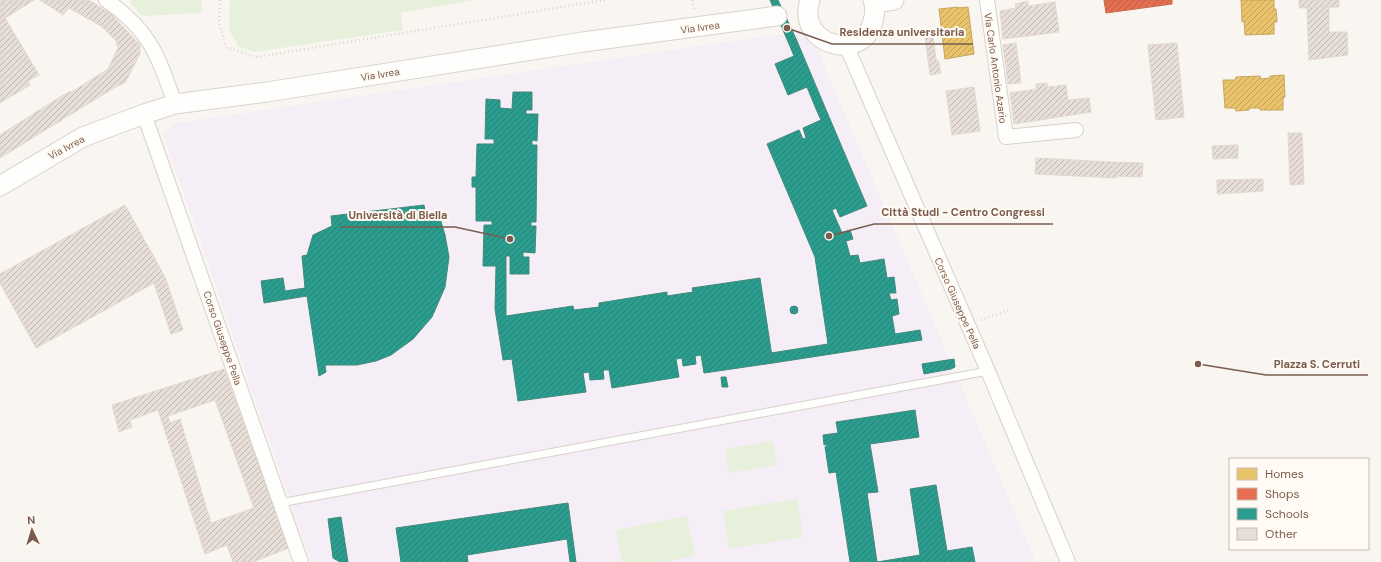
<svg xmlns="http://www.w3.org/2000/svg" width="1381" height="562" font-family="'DM Sans',sans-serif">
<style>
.education{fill:#f6eef6}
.green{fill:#e7f0db}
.homes{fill:url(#homes-hatch);stroke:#c8a561}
.shops{fill:url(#shops-hatch);stroke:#c66950}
.schools{fill:url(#schools-hatch);stroke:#428a7b}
.building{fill:url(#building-hatch);stroke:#e2d8d2;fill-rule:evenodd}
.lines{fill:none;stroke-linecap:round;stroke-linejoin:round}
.service-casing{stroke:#d7d1cb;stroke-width:9}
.minor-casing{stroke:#d7d1cb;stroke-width:16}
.secondary-casing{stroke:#d9d2cb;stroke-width:21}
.path{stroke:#dcd5d0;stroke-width:2.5;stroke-dasharray:1 3;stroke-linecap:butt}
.service{stroke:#fefefd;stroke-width:7}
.minor{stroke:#fefefd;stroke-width:14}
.secondary{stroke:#fefefd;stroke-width:19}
.labels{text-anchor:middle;stroke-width:4;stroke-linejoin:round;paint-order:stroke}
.street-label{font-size:10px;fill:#7a5c4d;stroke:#fffaf3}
.leader{fill:none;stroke:#7a5c4d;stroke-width:1.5}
.callout-dot{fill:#7a5c4d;stroke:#fffaf3;stroke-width:1.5}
.callout-label{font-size:11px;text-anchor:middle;font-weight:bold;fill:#7a5c4d;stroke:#fffaf3;stroke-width:4;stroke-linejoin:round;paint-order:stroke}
</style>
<defs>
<pattern id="homes-hatch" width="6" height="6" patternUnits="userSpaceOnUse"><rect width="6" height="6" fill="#e9c46a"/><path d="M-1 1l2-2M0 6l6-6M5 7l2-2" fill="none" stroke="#c2a259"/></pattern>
<pattern id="shops-hatch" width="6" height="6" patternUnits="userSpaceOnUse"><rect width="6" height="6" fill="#e76f51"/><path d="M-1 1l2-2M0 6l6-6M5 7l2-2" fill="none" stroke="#c05e45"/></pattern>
<pattern id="schools-hatch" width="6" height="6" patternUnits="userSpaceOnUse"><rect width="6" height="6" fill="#2a9d8f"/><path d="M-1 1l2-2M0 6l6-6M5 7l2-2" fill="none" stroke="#298377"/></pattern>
<pattern id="building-hatch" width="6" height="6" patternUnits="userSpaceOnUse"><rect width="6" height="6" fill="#e6ded7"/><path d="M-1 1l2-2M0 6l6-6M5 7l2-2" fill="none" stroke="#bfb7b1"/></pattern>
</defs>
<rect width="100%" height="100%" fill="#f9f5f0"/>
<path class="education" d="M 809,30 L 1036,562 L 311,562 L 163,133 L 176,123 Z"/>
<g class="green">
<path d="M 131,0 L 202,0 L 201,13 L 142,16 L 130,2 Z"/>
<path d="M 230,0 L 473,0 L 401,13 L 403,30 L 254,52 L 238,46 L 229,28 Z"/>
<path d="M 773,441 L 777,465 L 729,473 L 725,449 Z"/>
<path d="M 797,499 L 803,537 L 729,549 L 723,511 Z"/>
<path d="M 687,516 L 695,556 L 663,562 L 622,562 L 616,530 Z"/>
</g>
<g class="homes">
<path d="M 1241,0 L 1274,0 L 1274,9 L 1276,9 L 1277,22 L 1274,22 L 1274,34 L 1245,35 L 1244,21 L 1242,22 Z"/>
<path d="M 958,7 L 958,8 L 968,7 L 974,54 L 945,59 L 939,9 Z"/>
<path d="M 1284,75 L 1285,97 L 1283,98 L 1283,110 L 1260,110 L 1260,108 L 1250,108 L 1249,110 L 1236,111 L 1235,108 L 1225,108 L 1223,80 L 1235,80 L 1236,77 L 1260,76 L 1261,79 L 1270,78 L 1270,76 Z"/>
</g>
<path class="shops" d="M 1104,0 L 1172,0 L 1172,4 L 1106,13 Z"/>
<g class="schools">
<path d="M 770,0 L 778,0 L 797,41 L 789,44 Z"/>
<path d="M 797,41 L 824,105 L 816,109 L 807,87 L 788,95 L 775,64 L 794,56 L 789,44 Z"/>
<path d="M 513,92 L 532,92 L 532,110 L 526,110 L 526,114 L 538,114 L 537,141 L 532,140 L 532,145 L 537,145 L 536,222 L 531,222 L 531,226 L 536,226 L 535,253 L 523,252 L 523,257 L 529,257 L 529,274 L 510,274 L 510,256 L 506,256 L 506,316 L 573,306 L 574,310 L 599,307 L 599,303 L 667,292 L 667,296 L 693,292 L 692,288 L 760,278 L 773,363 L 704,373 L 701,355 L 695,356 L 696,364 L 683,366 L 682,358 L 676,359 L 679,377 L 612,388 L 609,370 L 603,370 L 604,379 L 590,380 L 589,372 L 583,373 L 586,392 L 518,401 L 512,359 L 503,360 L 495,309 L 496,266 L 483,266 L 484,225 L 492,225 L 492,221 L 476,221 L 476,187 L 472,187 L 472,177 L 476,177 L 477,144 L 494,144 L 494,139 L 485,139 L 486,99 L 500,100 L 500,108 L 512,109 Z"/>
<path d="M 824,105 L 867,206 L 840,217 L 836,208 L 832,210 L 842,233 L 850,230 L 853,239 L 846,241 L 850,256 L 858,255 L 860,263 L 884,259 L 887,278 L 894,277 L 896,293 L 889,293 L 891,300 L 897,299 L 899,314 L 892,316 L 895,334 L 920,330 L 922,340 L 773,363 L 771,353 L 828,344 L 815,257 L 767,144 L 799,130 L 803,139 L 806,138 L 803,128 L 821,120 L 816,109 Z"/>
<path d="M 424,205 L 426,216 L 439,215 L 445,235 L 449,257 L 445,287 L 432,317 L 413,339 L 391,355 L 376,361 L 357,365 L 325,365 L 326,372 L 319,376 L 307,296 L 264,303 L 261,281 L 283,278 L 285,291 L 305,288 L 302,256 L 307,255 L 313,235 L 332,226 L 331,216 Z"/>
<circle cx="794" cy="310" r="4"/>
<path d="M 954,359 L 955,367 L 951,369 L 924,374 L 922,364 Z"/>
<path d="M 721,377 L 726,377 L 728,387 L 722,387 Z"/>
<path d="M 915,410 L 919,437 L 870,444 L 878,492 L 867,493 L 877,562 L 920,555 L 910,489 L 936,485 L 947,551 L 972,547 L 975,562 L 850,562 L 836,472 L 829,473 L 825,447 L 829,444 L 824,445 L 823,435 L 838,433 L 836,422 Z"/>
<path d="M 568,503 L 576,562 L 570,562 L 567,539 L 467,555 L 468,562 L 401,562 L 396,528 Z"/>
<path d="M 341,517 L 348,562 L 340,562 L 333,558 L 328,519 Z"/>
</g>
<g class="building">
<path d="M 0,0 L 34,0 L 5,18 L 39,75 L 28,81 L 30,85 L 0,103 Z"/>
<path d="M 40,0 L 89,0 L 111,14 L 140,45 L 140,54 L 125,83 L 117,86 L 0,158 L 0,135 L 65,94 L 75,90 L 108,69 L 118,48 L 116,41 L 101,26 L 69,8 L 63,15 Z"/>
<path d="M 1299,0 L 1339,0 L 1339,7 L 1299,8 Z"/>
<path d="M 1028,1 L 1028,6 L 1055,2 L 1059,32 L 1003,39 L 1000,11 L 1016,8 L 1015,4 Z"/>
<path d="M 1329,7 L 1329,32 L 1347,32 L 1348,55 L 1309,60 L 1307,8 Z"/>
<path d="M 933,36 L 936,60 L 938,60 L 941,73 L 930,75 L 925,37 Z"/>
<path d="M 1016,43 L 1019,66 L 1006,67 L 1003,45 Z"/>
<path d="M 1177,43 L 1184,117 L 1156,120 L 1148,45 Z"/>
<path d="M 1019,66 L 1021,83 L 1008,84 L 1006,67 Z"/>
<path d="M 1047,83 L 1048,87 L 1066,85 L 1068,100 L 1089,98 L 1091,112 L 1014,124 L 1010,93 L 1036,89 L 1036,84 Z"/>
<path d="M 974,87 L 980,131 L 952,135 L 946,91 Z"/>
<path d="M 1288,133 L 1302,133 L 1304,184 L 1290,185 Z"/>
<path d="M 1238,145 L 1238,158 L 1213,159 L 1212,146 Z"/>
<path d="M 1036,158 L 1112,162 L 1116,178 L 1035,174 Z"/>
<path d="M 1112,162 L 1143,163 L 1142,177 L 1116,176 Z"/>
<path d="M 1263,179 L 1263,191 L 1217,194 L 1217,180 Z"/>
<path d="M 125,205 L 165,277 L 183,330 L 171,334 L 154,283 L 36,348 L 0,283 L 0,274 Z"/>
<path d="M 224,369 L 289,548 L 253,562 L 233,562 L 227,545 L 205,554 L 158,410 L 130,420 L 132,427 L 119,432 L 112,405 ZM 215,400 L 254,508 L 211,523 L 180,419 L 170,423 L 168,416 Z"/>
</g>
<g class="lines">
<defs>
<path id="service" d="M 280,503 L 988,371"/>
<g id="minor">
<path d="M 106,0 C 151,31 158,56 175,104"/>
<path d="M 987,0 L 1006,137 L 1076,130"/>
<path d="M 846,45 L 988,371 L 1068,562"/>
<path d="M 144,114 L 301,562"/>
</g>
<g id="secondary">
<path d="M 810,0 C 795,45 863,64 873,21 C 875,14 876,7 873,0"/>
<path d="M 874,3 L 894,0"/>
<path d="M 0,186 L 83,137 L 144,114 L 175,104 L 267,92 L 583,42 L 777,16"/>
</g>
</defs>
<use href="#service" class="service-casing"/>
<use href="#minor" class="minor-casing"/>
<use href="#secondary" class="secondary-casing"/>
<g class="path">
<path d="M 220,0 L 219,22 L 226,47 L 256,57 L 605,0"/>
<path d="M 692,0 L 694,9"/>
<path d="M 981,320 L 1008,310"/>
</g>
<use href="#service" class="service"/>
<use href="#minor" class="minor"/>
<use href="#secondary" class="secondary"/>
</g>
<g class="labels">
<g class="street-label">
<text transform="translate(700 27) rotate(-8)" y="4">Via Ivrea</text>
<text transform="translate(996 68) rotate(82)" y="4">Via Carlo Antonio Azario</text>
<text transform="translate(380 74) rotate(-9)" y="4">Via Ivrea</text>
<text transform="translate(66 147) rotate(-28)" y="4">Via Ivrea</text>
<text transform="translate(958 303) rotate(66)" y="4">Corso Giuseppe Pella</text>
<text transform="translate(223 338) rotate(71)" y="4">Corso Giuseppe Pella</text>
</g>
</g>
<path class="leader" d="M787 28L832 44H973M829 236L874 224H1053M510 239L455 227H340M1198 364L1266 375H1368"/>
<g class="callout-dot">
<circle cx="787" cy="28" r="4"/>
<circle cx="829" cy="236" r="4"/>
<circle cx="510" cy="239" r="4"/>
<circle cx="1198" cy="364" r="4"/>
</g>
<g class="callout-label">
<text x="902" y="36">Residenza universitaria</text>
<text x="963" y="216">Città Studi - Centro Congressi</text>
<text x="398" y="219">Università di Biella</text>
<text x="1317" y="368">PIazza S. Cerruti</text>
</g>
<rect x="1229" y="458" width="140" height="92" fill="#fffaf3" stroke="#cabbb1"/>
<rect x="1237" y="468" width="20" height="12" fill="#e9c46a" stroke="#cabbb1"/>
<text x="1265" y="478" font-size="12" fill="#7a5c4d">Homes</text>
<rect x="1237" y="488" width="20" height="12" fill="#e76f51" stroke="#cabbb1"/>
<text x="1265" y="498" font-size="12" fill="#7a5c4d">Shops</text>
<rect x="1237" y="508" width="20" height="12" fill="#2a9d8f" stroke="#cabbb1"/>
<text x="1265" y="518" font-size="12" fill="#7a5c4d">Schools</text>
<rect x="1237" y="528" width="20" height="12" fill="#e6ded7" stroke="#cabbb1"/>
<text x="1265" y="538" font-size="12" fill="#7a5c4d">Other</text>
<g transform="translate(32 530) rotate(356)" stroke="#fffaf3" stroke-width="3" paint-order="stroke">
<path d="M0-3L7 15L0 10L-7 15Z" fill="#7a5c4d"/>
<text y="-6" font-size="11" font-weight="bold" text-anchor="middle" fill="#7a5c4d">N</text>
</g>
</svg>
